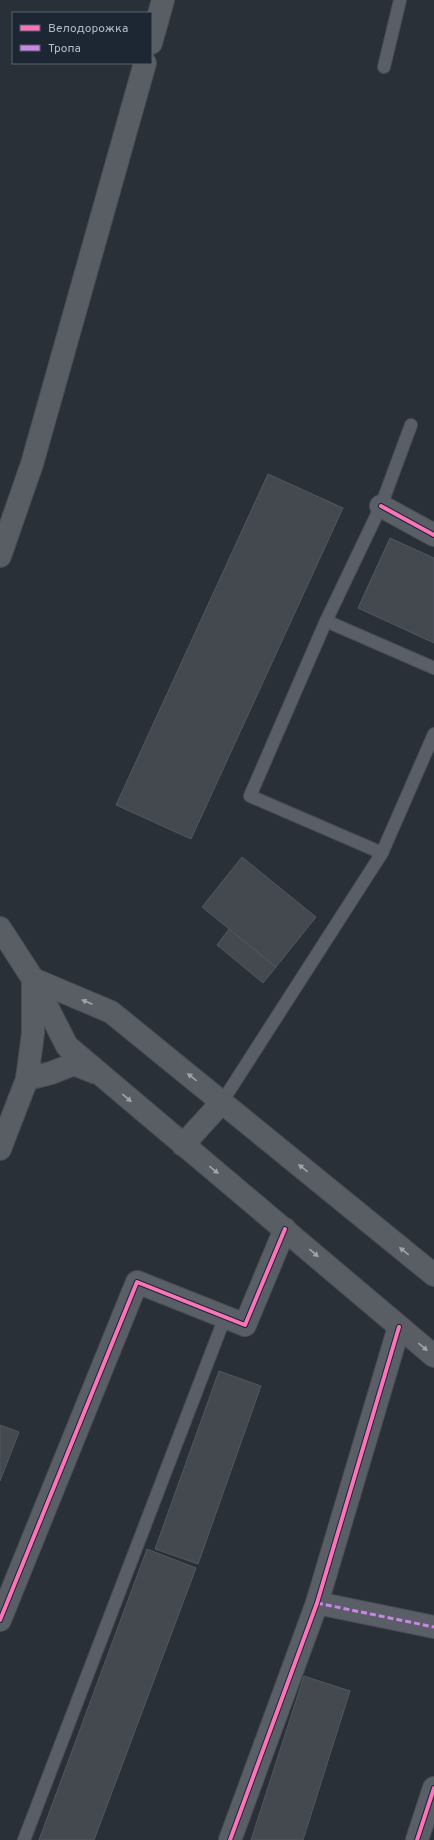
<svg xmlns="http://www.w3.org/2000/svg" width="434" height="1840" font-family="Overpass,sans-serif">
<style>
.building{fill:#444950;stroke:#52575f}
.lines{fill:none;stroke-linecap:round;stroke-linejoin:round}
.lane-casing{stroke:#484c53;stroke-width:14}
.street-casing{stroke:#484c53;stroke-width:24}
.secondary-casing{stroke:#484c53;stroke-width:24}
.lane{stroke:#5a5e66;stroke-width:12}
.street{stroke:#5a5e66;stroke-width:22}
.secondary{stroke:#595d64;stroke-width:22}
.quiet{stroke:#c787e3;stroke-width:3;stroke-dasharray:6 3;stroke-linecap:butt}
.cycleway-casing{stroke:#1d2633;stroke-width:6}
.cycleway{stroke:#fb73b8;stroke-width:4}
.oneway{fill:#9da4b0}
</style>
<rect width="100%" height="100%" fill="#2a3038"/>
<g class="building">
<path d="M 268,474 L 343,508 L 191,839 L 116,805 Z"/>
<path d="M 390,538 L 434,558 L 434,643 L 358,608 Z"/>
<path d="M 242,857 L 316,917 L 276,967 L 202,907 Z"/>
<path d="M 229,929 L 276,967 L 263,983 L 217,945 Z"/>
<path d="M 219,1371 L 261,1386 L 198,1564 L 155,1549 Z"/>
<path d="M 0,1425 L 19,1432 L 0,1481 Z"/>
<path d="M 147,1549 L 196,1568 L 94,1840 L 39,1840 Z"/>
<path d="M 304,1676 L 350,1691 L 303,1840 L 251,1840 Z"/>
</g>
<g class="lines">
<defs>
<g id="lane">
<path d="M 384,67 L 400,0"/>
<path d="M 326,621 L 434,668"/>
<path d="M 382,853 L 250,796 L 326,621 L 381,506 L 411,425"/>
<path d="M 222,1102 L 382,853 L 434,734"/>
<path d="M 24,1840 L 225,1317"/>
</g>
<g id="street">
<path d="M 381,506 L 434,535"/>
<path d="M 317,1603 L 434,1627"/>
<path d="M 0,1620 L 137,1282 L 245,1325 L 285,1229"/>
<path d="M 230,1840 L 317,1603 L 399,1327"/>
<path d="M 417,1840 L 434,1788"/>
</g>
<g id="secondary">
<path d="M 151,43 L 163,0"/>
<path d="M 0,556 L 32,464 L 145,63"/>
<path d="M 0,928 L 33,979 L 67,1046 L 434,1356"/>
<path d="M 33,979 L 111,1012 L 434,1275"/>
<path d="M 27,1079 L 51,1073 L 74,1064 L 94,1072"/>
<path d="M 183,1145 L 222,1102"/>
<path d="M 0,1149 L 27,1079 L 33,1033 L 33,984"/>
</g>
</defs>
<use href="#lane" class="lane-casing"/>
<use href="#street" class="street-casing"/>
<use href="#secondary" class="secondary-casing"/>
<use href="#lane" class="lane"/>
<use href="#street" class="street"/>
<use href="#secondary" class="secondary"/>
<path class="quiet" d="M 317,1603 L 434,1627"/>
<defs>
<g id="cycleway">
<path d="M 381,506 L 434,535"/>
<path d="M 0,1620 L 137,1282 L 245,1325 L 285,1229"/>
<path d="M 230,1840 L 317,1603 L 399,1327"/>
<path d="M 417,1840 L 434,1788"/>
</g>
</defs>
<use href="#cycleway" class="cycleway-casing"/>
<use href="#cycleway" class="cycleway"/>
</g>
<defs><path id="oneway-solid" d="M-6-.8H1V-3.2L6.5 0L1 3.2V.8H-6Z"/></defs>
<g class="oneway">
<use href="#oneway-solid" transform="translate(87 1002) rotate(-157)"/>
<use href="#oneway-solid" transform="translate(192 1077) rotate(-141)"/>
<use href="#oneway-solid" transform="translate(127 1098) rotate(40)"/>
<use href="#oneway-solid" transform="translate(303 1168) rotate(-141)"/>
<use href="#oneway-solid" transform="translate(214 1170) rotate(39)"/>
<use href="#oneway-solid" transform="translate(404 1251) rotate(-141)"/>
<use href="#oneway-solid" transform="translate(314 1253) rotate(41)"/>
<use href="#oneway-solid" transform="translate(423 1347) rotate(39)"/>
</g>
<rect x="12" y="12" width="140" height="52" fill="#1d2633" stroke="#59626f"/>
<rect x="20" y="25" width="20" height="6" fill="#fb73b8" stroke="#59626f"/>
<text x="48" y="32" font-size="12" fill="#b4bcc9">Велодорожка</text>
<rect x="20" y="45" width="20" height="6" fill="#c787e3" stroke="#59626f"/>
<text x="48" y="52" font-size="12" fill="#b4bcc9">Тропа</text>
</svg>
